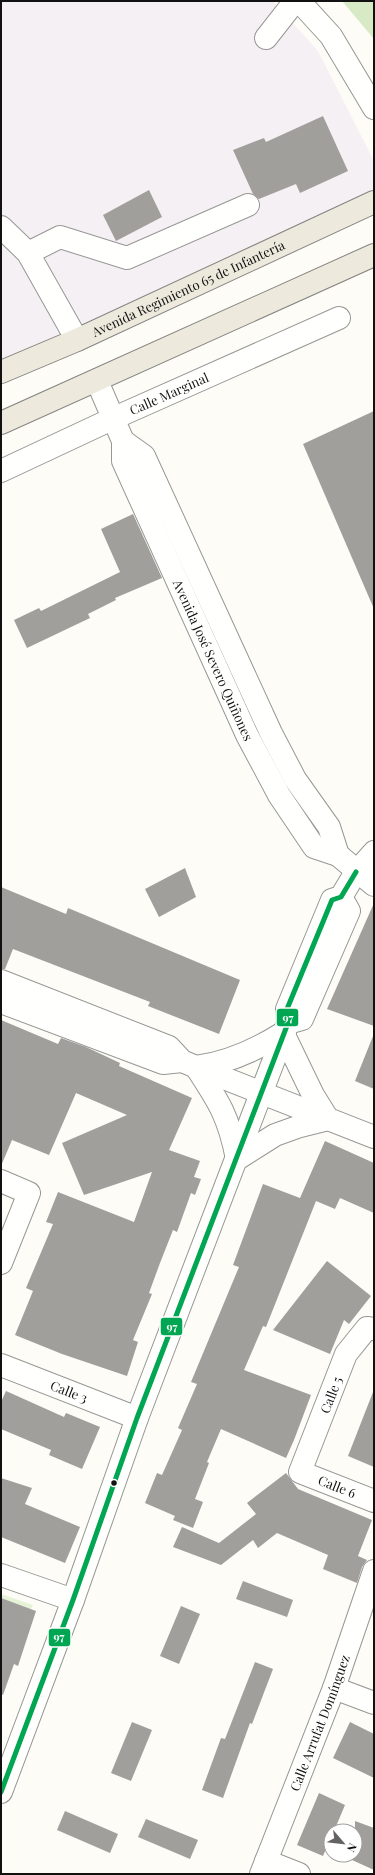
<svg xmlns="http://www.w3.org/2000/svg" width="375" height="1875" font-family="'Playfair Display',serif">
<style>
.industrial{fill:#f5f0f3}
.green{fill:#e7f3d7}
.forest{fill:#d8eac5}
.building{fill:#a19f9c}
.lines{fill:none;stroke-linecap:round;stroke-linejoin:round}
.minor-casing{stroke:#979795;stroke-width:24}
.major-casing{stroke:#858482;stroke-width:24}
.minor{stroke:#fffffe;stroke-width:22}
.major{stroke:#ede9dc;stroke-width:22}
.bus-1-casing{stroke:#fff;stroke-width:8}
.bus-1{stroke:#00a651;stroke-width:5}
.bus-dot{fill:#111;stroke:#fff;stroke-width:1.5}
.labels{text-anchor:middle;stroke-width:4;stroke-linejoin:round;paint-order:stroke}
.street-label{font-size:13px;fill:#111;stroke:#fff}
.line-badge{stroke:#fff;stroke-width:1.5}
.badge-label{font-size:11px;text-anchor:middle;font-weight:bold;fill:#fff}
</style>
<rect width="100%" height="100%" fill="#fdfcf7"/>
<path class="industrial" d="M 1,1 L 273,1 L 318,51 L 374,161 L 374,195 L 1,364 Z"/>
<path class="green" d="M 1,1594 L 33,1605 L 31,1609 L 1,1605 Z"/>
<path class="forest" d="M 342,1 L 374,1 L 374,39 Z"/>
<g class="building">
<path d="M 323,116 L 348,171 L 300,193 L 296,184 L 259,199 L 253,194 L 233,150 L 264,138 L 266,142 Z"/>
<path d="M 149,190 L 162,217 L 116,241 L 103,215 Z"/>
<path d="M 374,411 L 374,609 L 303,444 Z"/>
<path d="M 133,514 L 162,578 L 115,598 L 116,600 L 88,614 L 90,618 L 27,648 L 14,620 L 39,608 L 41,611 L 120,572 L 101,529 Z"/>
<path d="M 185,868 L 196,897 L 159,917 L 145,889 Z"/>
<path d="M 1,887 L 66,914 L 68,908 L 240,980 L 219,1034 L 148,1006 L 150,1002 L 13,949 L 5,969 L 1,969 Z"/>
<path d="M 374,903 L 374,1026 L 327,1009 Z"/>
<path d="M 1,1020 L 58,1044 L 61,1038 L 86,1047 L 120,1063 L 119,1066 L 192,1098 L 169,1150 L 200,1161 L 194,1177 L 201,1179 L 195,1195 L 191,1193 L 177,1232 L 173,1230 L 160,1263 L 149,1293 L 152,1294 L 133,1340 L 138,1342 L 127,1376 L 62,1354 L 15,1335 L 33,1291 L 26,1288 L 53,1224 L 46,1222 L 58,1192 L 134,1222 L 152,1172 L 84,1195 L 62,1143 L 127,1115 L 76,1093 L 49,1155 L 12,1140 L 1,1166 Z"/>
<path d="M 373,1036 L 374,1036 L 374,1089 L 355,1081 Z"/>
<path d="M 325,1141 L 374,1163 L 374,1213 L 340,1198 L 335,1209 L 316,1201 L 266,1327 L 263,1326 L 244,1370 L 311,1395 L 294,1440 L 286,1458 L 221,1429 L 207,1462 L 209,1463 L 195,1499 L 203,1502 L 193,1528 L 173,1520 L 175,1516 L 145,1503 L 157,1473 L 162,1475 L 182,1430 L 178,1428 L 197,1384 L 191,1382 L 239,1267 L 233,1265 L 263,1184 L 300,1198 Z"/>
<path d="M 327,1261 L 371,1296 L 349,1324 L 344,1320 L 330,1354 L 273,1330 Z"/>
<path d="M 6,1391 L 64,1417 L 66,1413 L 100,1427 L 82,1469 L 49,1455 L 51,1450 L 1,1429 L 1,1402 Z"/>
<path d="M 373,1392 L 374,1393 L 374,1467 L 348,1456 Z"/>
<path d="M 286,1473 L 298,1489 L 372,1520 L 358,1556 L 367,1560 L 362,1567 L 357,1583 L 323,1569 L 328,1555 L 277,1533 L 258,1548 L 253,1540 L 221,1565 L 173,1547 L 182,1527 L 219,1543 L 256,1514 L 247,1503 Z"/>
<path d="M 1,1478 L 32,1488 L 25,1504 L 80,1527 L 65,1563 L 1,1537 Z"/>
<path d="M 243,1581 L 293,1600 L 287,1617 L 236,1599 Z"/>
<path d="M 1,1598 L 36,1611 L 18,1666 L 14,1664 L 3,1695 L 1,1694 Z"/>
<path d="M 181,1606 L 200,1614 L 179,1664 L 160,1656 Z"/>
<path d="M 255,1662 L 273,1669 L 252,1724 L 250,1723 L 223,1798 L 202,1790 L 221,1738 L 225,1739 Z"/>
<path d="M 132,1722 L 152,1730 L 131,1781 L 111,1773 Z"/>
<path d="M 350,1722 L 374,1734 L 374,1778 L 333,1758 Z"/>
<path d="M 319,1793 L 345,1805 L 334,1831 L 331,1831 L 331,1837 L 323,1856 L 297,1845 Z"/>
<path d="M 65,1811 L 118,1834 L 110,1853 L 57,1830 Z"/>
<path d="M 146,1819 L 198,1840 L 190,1859 L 138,1837 Z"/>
<path d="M 355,1821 L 374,1828 L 374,1870 L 352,1860 L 355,1855 Z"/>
</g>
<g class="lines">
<defs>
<g id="minor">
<path d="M 299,1 L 331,36 L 374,108"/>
<path d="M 266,38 L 295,1"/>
<path d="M 1,227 L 28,253 L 77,340"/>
<path d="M 28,253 L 60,237 L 127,258 L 248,205"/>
<path id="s1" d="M 97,381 L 123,441 L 123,461 L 247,735 L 279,795 L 314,847 L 338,855 L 374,885"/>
<path d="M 123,441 L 144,456 L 271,733 L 295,779 L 329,827 L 338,855"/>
<path id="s2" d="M 1,471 L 112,419 L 339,318"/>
<path d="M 1,981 L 169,1047 L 182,1061 L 196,1067 L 374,1137"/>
<path d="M 1,1002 L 163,1063 L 182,1061"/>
<path d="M 288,1023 L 302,1019 L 349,911 L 341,897"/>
<path d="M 283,1033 L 313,1095 L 328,1119 L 300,1126 L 275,1135 L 237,1159 C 229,1117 219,1102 196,1067 C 228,1063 256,1050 283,1033 Z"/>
<path d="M 1,1181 L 29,1193 L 1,1263"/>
<path id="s3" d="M 374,1329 L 367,1328 L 346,1354 L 300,1472 L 374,1501"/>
<path id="s4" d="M 1,1365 L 137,1418"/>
<path d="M 1,1575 L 73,1600"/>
<path d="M 334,1688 L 374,1703"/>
<path d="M 1,1792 L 73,1600 L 137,1418 L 288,1023 L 287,1009 L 332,900 L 341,897 L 356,872 L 374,852"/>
<path d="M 266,1861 L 299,1874"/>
<path id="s5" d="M 261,1874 L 334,1688 L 374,1571"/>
</g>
<g id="major">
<path id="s6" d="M 1,372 L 77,340 L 374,202"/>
<path d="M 1,423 L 374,255"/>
</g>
</defs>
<use href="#minor" class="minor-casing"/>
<use href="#major" class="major-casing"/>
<use href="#minor" class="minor"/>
<use href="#major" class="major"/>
<defs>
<path id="bus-1" d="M 1,1792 L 73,1600 L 137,1418 L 288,1023 L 287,1009 L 332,900 L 341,897 L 356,872"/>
</defs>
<use href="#bus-1" class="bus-1-casing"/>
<use href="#bus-1" class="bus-1"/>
</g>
<circle class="bus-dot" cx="114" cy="1483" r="3.5"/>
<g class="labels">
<g class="street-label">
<text dy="5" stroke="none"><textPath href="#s6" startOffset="205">Avenida Regimiento 65 de Infantería</textPath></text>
<text dy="5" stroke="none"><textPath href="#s2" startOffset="185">Calle Marginal</textPath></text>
<text dy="5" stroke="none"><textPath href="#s1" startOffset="304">Avenida José Severo Quiñones</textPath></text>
<text dy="5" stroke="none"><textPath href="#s4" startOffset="73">Calle 3</textPath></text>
<text transform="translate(331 1395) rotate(-69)" y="5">Calle 5</text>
<text dy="5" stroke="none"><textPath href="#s3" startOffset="207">Calle 6</textPath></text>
<text dy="5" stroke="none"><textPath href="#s5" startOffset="162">Calle Arrufat Domínguez</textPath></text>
</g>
</g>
<g class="line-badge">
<rect x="276" y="1008" width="23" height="19" rx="4" fill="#00a651"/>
<rect x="160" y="1317" width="23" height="19" rx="4" fill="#00a651"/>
<rect x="48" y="1628" width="23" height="19" rx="4" fill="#00a651"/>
</g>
<g class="badge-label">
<text x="288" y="1022">97</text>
<text x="172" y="1331">97</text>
<text x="59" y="1641">97</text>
</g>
<rect width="375" height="1875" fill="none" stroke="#111111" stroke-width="4"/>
<g transform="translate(343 1843) rotate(118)"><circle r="19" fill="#ffffff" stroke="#a0a0a0"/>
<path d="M0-3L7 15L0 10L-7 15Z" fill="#646362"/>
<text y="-6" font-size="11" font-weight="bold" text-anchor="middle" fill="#111111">N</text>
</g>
</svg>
